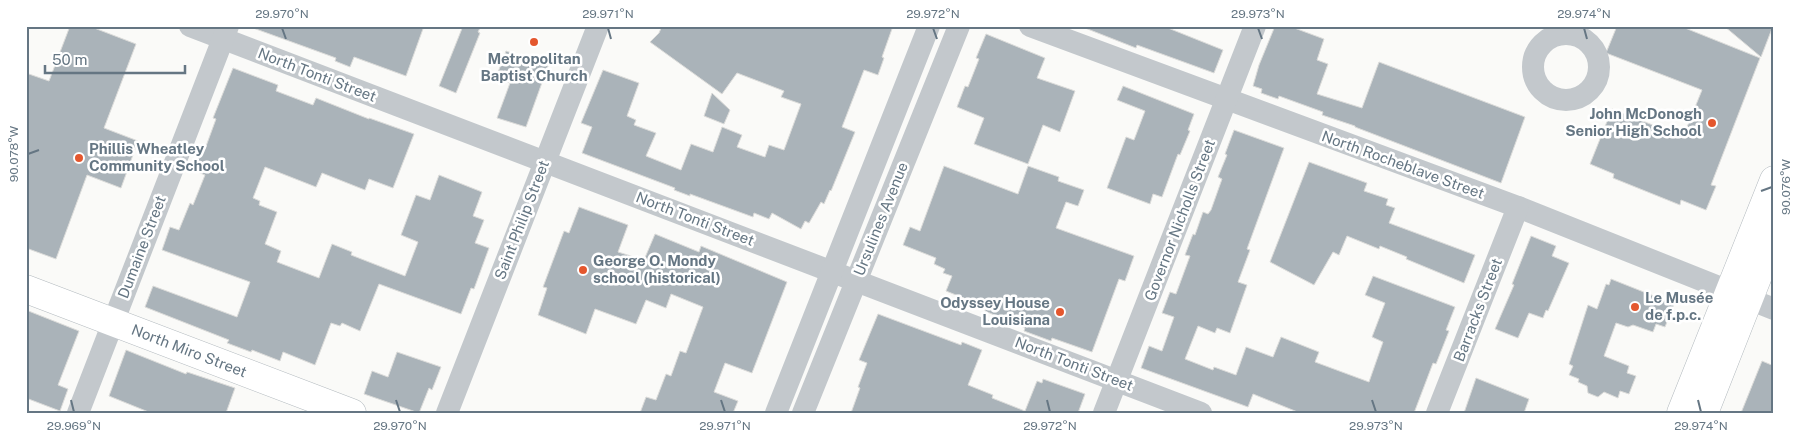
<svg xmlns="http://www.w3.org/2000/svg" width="1800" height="439" font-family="'Public Sans',sans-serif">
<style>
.building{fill:#aab3b9;stroke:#dcdcda}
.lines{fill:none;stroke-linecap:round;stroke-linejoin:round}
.secondary-casing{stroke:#b3babf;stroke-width:29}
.street{stroke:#c3c8cc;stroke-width:22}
.secondary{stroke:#fff;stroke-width:28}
.ticks{fill:none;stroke:#657683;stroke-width:2}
.poi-dot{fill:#e4572e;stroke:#fff;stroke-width:2}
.labels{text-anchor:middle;stroke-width:5;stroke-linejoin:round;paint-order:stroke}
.poi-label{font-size:15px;font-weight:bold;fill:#657683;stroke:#fff;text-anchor:start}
.street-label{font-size:15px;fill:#657683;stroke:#fff}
.neatline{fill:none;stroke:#657683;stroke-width:2}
.ticks-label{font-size:12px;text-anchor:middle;fill:#657683}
</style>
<rect width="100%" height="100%" fill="#fafaf8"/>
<g class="building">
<path d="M 70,26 L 89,26 L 136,44 L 104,128 L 138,141 L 121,188 L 87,175 L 56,259 L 26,248 L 26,73 L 49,81 Z"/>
<path d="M 254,26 L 424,26 L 406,76 L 354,57 L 350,67 L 335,61 L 336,58 L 253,28 Z"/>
<path d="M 463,26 L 481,26 L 478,32 L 480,33 L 456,93 L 439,86 Z"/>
<path d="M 662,26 L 893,26 L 882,57 L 884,58 L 878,75 L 864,70 L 842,127 L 855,132 L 831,191 L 830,190 L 824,204 L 821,202 L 809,223 L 805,221 L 801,229 L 772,213 L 769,219 L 754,213 L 753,217 L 690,194 L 690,196 L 674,190 L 675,188 L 582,153 L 592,127 L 581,123 L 603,70 L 639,83 L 627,116 L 636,120 L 634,125 L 656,133 L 646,156 L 681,170 L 691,144 L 713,152 L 722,127 L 742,135 L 737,147 L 765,157 L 769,145 L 784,150 L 801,104 L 781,97 L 784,91 L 737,73 L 722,94 L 650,42 L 659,33 Z"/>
<path d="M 1086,26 L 1163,26 L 1223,50 L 1214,73 L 1137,45 L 1136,48 L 1085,28 Z"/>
<path d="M 1275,26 L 1289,26 L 1324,39 L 1317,60 L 1328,64 L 1317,94 L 1362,108 L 1379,62 L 1525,117 L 1501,183 L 1355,127 L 1355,126 L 1322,115 L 1323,112 L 1279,96 L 1278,99 L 1261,93 L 1262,89 L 1253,86 L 1259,65 Z"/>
<path d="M 1617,26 L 1680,26 L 1760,58 L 1711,185 L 1716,186 L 1706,210 L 1681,200 L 1680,205 L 1613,178 L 1614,174 L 1590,164 L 1612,109 L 1683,137 L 1702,90 L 1606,53 Z"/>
<path d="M 1724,26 L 1773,26 L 1761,57 Z"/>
<path d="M 986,34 L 1045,58 L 1037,78 L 1075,91 L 1060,132 L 1043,125 L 1028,164 L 974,144 L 984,118 L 957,107 L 965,86 L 968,87 L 979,59 L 976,58 Z"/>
<path d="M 506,51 L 548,66 L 526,127 L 497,118 L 510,83 L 503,81 L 504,77 L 497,75 Z"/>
<path d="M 233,68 L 278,85 L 276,91 L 313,105 L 316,98 L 369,119 L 369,118 L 414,134 L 393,188 L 369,179 L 365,190 L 322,173 L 316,187 L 265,167 L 253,198 L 260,201 L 259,205 L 277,212 L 265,244 L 281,251 L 277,262 L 319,278 L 332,244 L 352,252 L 351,255 L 405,276 L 418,242 L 401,235 L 416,195 L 430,200 L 439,175 L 482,192 L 473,216 L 484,220 L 475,243 L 489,248 L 474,289 L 471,288 L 461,314 L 379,284 L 360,331 L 342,323 L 340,326 L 331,323 L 315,365 L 283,352 L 280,361 L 252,350 L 251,352 L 227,343 L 229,340 L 145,307 L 153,286 L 237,317 L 250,282 L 162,250 L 170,227 L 179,230 L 190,203 L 193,205 L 205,175 L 193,170 L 202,148 L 205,149 L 216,119 L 213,118 Z"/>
<path d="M 1123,86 L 1194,114 L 1188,130 L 1190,131 L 1180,155 L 1178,154 L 1162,197 L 1153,194 L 1150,204 L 1107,188 L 1126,137 L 1134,140 L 1145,111 L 1117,100 Z"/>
<path d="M 712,93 L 730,110 L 724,124 L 704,116 Z"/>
<path d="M 1234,130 L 1284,148 L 1247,249 L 1250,250 L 1238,282 L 1247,285 L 1230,333 L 1217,328 L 1215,333 L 1198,326 L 1185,359 L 1213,370 L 1214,367 L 1236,375 L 1246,347 L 1273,357 L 1281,337 L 1319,352 L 1315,362 L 1369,382 L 1383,342 L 1372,337 L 1385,303 L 1365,295 L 1373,276 L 1455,307 L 1446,330 L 1449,331 L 1436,364 L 1433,363 L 1414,413 L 1300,413 L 1253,394 L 1248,407 L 1141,368 L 1149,346 L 1162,351 L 1174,317 L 1162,313 L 1170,292 L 1176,294 L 1190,256 L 1185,255 L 1193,234 L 1195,235 L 1203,212 L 1208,214 L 1211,210 L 1222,179 L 1218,177 L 1227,155 L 1225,154 Z"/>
<path d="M 1309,162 L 1367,183 L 1364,191 L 1388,199 L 1386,205 L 1395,208 L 1389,223 L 1475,255 L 1464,283 L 1406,259 L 1407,257 L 1380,246 L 1379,249 L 1347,236 L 1339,255 L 1333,252 L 1314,285 L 1270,262 Z"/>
<path d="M 944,166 L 1018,194 L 1028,166 L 1059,177 L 1058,181 L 1084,190 L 1078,206 L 1066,202 L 1056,228 L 1134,256 L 1125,281 L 1119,279 L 1092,352 L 1052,338 L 1051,341 L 1024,331 L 1025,328 L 985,311 L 986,307 L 946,291 L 952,276 L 943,273 L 945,269 L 934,264 L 936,258 L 903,245 L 910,227 L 920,231 Z"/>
<path d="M 579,207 L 628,225 L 618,252 L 644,260 L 655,234 L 699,252 L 701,246 L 787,282 L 752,373 L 725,363 L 714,392 L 738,401 L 733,413 L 640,413 L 646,397 L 656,400 L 666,374 L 671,376 L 680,351 L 686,353 L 703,307 L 671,294 L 666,308 L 646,300 L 636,324 L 595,309 L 586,334 L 538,315 L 547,288 L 543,287 L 564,231 L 569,233 Z"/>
<path d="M 1531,236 L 1556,246 L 1552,256 L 1569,263 L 1548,311 L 1546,310 L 1543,318 L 1529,313 L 1518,338 L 1495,329 L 1514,285 L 1512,284 Z"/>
<path d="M 1611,279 L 1674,304 L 1665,327 L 1656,324 L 1653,332 L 1633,325 L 1628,327 L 1616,323 L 1604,356 L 1629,366 L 1627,373 L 1636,376 L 1629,394 L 1620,391 L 1618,398 L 1604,392 L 1598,397 L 1588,393 L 1587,386 L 1578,382 L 1579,379 L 1569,375 L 1573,366 L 1569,364 L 1588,305 L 1597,309 L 1606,284 L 1609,285 Z"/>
<path d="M 26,310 L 79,331 L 58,385 L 68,389 L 60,411 L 26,398 Z"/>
<path d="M 878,314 L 961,345 L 962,342 L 982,350 L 968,385 L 993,395 L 992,398 L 1025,411 L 1037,381 L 1042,383 L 1043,379 L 1085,394 L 1078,413 L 851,413 L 860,388 L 858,387 L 867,363 L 859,360 Z"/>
<path d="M 126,350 L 186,374 L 187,372 L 235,388 L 226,413 L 151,413 L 109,396 Z"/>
<path d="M 397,352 L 441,367 L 432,390 L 429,388 L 419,413 L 364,394 L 372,371 L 388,377 Z"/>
<path d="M 1762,361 L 1774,366 L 1774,413 L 1741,413 Z"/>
<path d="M 1476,378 L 1529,399 L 1524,413 L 1464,413 Z"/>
</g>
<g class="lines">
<defs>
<g id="secondary">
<path d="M 26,289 L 352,413"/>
<path d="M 1681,413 L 1774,180"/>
<path d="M 1704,413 L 1774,235"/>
</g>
</defs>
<use href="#secondary" class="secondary-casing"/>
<g class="street">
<path d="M 190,26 L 1201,413"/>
<path d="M 1030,26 L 1518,207 L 1774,309"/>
<circle cx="1566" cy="67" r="33"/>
<path d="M 78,413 L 228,26"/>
<path d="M 447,413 L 598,26"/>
<path d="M 776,413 L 929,26"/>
<path d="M 803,413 L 959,26"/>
<path d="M 1104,413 L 1255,26"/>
<path d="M 1437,413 L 1518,207"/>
</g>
<use href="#secondary" class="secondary"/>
</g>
<path class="ticks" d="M 282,28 L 286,39M 608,28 L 611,39M 933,28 L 937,39M 1258,28 L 1262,39M 1584,28 L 1587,39M 28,154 L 39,150M 1761,191 L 1772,187M 71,400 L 74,412M 396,400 L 400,412M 721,400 L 725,412M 1047,400 L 1050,412M 1372,400 L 1376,412M 1698,400 L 1701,412"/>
<g class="poi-dot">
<circle cx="534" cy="42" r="5"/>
<circle cx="1712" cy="123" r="5"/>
<circle cx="79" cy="158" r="5"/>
<circle cx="583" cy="270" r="5"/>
<circle cx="1635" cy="307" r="5"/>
<circle cx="1060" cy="312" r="5"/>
</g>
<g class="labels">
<g class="poi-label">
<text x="534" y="64" text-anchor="middle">Metropolitan<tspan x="534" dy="17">Baptist Church</tspan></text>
<text x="1702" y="119" text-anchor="end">John McDonogh<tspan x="1702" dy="17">Senior High School</tspan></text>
<text x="89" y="154">Phillis Wheatley<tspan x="89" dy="17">Community School</tspan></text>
<text x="593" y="266">George O. Mondy<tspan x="593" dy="17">school (historical)</tspan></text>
<text x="1645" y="303">Le Musée<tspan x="1645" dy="17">de f.p.c.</tspan></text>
<text x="1050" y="308" text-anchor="end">Odyssey House<tspan x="1050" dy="17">Louisiana</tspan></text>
</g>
<g class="street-label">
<text transform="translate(317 75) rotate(21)" y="5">North Tonti Street</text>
<text transform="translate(1403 165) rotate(20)" y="5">North Rocheblave Street</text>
<text transform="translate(695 219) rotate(21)" y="5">North Tonti Street</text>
<text transform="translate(881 219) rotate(-68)" y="5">Ursulines Avenue</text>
<text transform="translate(522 220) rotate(-69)" y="5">Saint Philip Street</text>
<text transform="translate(1180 220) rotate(-69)" y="5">Governor Nicholls Street</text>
<text transform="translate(142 247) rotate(-69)" y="5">Dumaine Street</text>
<text transform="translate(1478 310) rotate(-69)" y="5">Barracks Street</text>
<text transform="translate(189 351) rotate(21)" y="5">North Miro Street</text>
<text transform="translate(1074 364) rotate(21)" y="5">North Tonti Street</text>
</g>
</g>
<rect width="1800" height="439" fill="none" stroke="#ffffff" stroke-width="55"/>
<path d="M45 65v8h140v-8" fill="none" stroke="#657683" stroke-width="2.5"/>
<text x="52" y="65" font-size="15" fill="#657683" stroke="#ffffff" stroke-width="4" paint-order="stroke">50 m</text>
<rect x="28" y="28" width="1744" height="384" class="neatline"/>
<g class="ticks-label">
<text x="282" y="18">29.970°N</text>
<text x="608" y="18">29.971°N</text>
<text x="933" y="18">29.972°N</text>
<text x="1258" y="18">29.973°N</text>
<text x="1584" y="18">29.974°N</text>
<text transform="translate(14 154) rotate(-90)" y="4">90.078°W</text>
<text transform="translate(1786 187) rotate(-90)" y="4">90.076°W</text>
<text x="74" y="430">29.969°N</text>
<text x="400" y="430">29.970°N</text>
<text x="725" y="430">29.971°N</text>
<text x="1050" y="430">29.972°N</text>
<text x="1376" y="430">29.973°N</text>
<text x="1701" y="430">29.974°N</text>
</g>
</svg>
